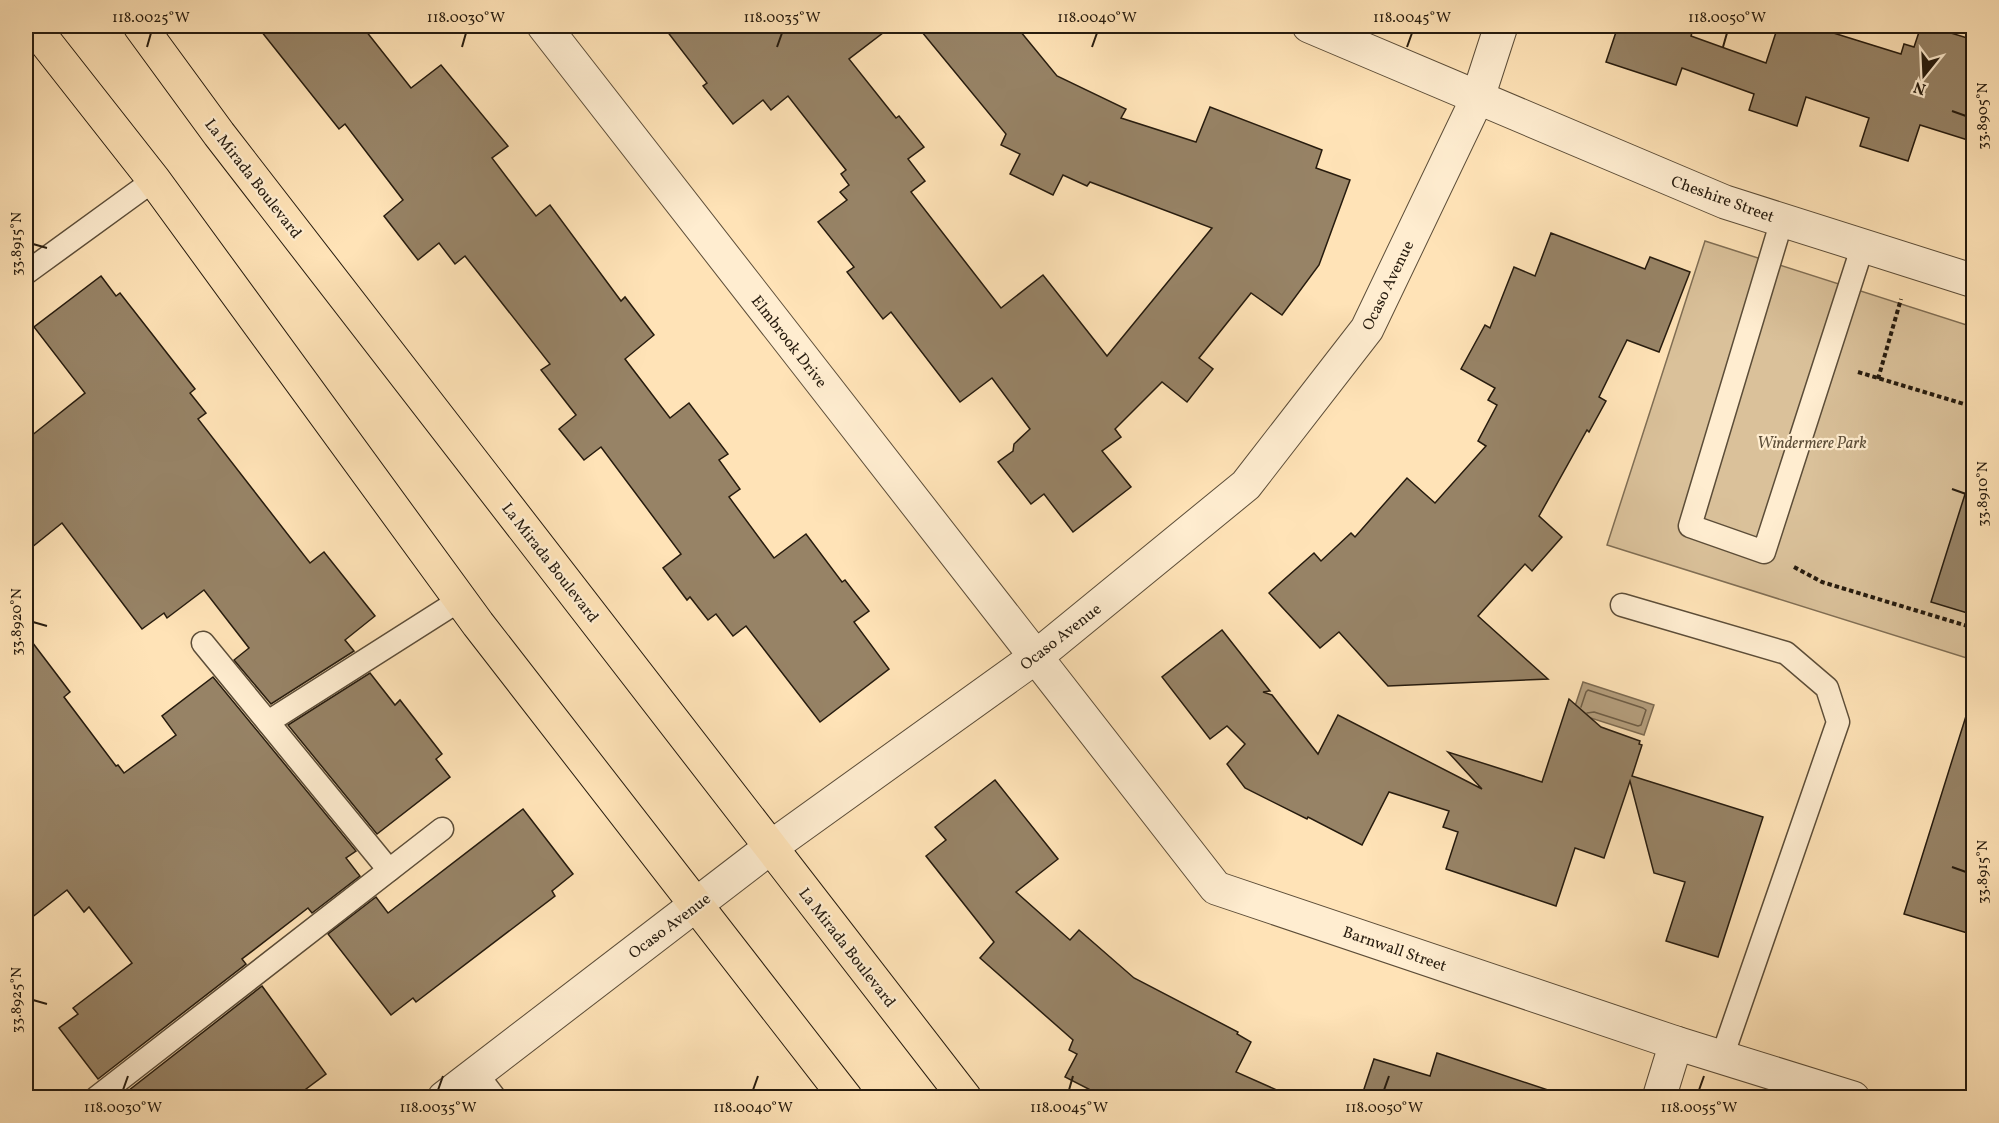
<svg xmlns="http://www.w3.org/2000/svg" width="1999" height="1123" font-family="Vollkorn,serif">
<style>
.green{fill:#dac19a;stroke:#806e54;stroke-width:1.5}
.water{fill:#b59f7e;stroke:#7c6a51;stroke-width:1.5}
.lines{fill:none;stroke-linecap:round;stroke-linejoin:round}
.shore{stroke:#6e5d46;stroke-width:1.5}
.building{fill:#978366;stroke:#261b0e;stroke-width:1.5}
.lane-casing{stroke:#5c4d38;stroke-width:25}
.street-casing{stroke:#5c4d38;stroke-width:35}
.primary-casing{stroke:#261b0e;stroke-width:35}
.path{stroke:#261b0e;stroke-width:4;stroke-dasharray:4.5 3;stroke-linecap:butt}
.lane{stroke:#ffedd0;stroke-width:22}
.street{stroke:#ffedd0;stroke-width:33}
.primary{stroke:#ffe3b7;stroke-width:33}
.ticks{fill:none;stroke:#261b0e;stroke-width:2}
.labels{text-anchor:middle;stroke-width:4.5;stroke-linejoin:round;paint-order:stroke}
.street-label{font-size:16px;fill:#261b0e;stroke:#ffedd0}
.park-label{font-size:16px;font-style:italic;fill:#5c4d38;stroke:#ffedd0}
.neatline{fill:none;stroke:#261b0e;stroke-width:2}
.ticks-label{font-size:15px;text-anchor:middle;fill:#261b0e}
</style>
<rect width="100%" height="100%" fill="#ffe3b7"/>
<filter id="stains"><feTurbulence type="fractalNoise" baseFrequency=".00333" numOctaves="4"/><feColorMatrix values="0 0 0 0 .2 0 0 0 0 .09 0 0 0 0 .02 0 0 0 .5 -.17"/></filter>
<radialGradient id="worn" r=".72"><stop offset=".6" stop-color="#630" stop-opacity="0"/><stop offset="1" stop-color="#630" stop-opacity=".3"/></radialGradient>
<path class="green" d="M 1705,241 L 1973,327 L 1973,660 L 1607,545 Z"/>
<path class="water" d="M 1583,682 L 1654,705 L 1644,735 L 1591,718 L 1585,723 L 1571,718 Z"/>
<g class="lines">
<path class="shore" d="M 1581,707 L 1586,692 L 1588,690 L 1643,708 L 1646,710 L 1641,725 L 1638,726 L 1594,712 L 1587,713"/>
</g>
<g class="building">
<path d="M 257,26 L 362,26 L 411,88 L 441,65 L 508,146 L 492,158 L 536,216 L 550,205 L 621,301 L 625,297 L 654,335 L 625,359 L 670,418 L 689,403 L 728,454 L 719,460 L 740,489 L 729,497 L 774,558 L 806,534 L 842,582 L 845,580 L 869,611 L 854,622 L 889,669 L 820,722 L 746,626 L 733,636 L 716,614 L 708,620 L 690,597 L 687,600 L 663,568 L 681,554 L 601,447 L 584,460 L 559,429 L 576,415 L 541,370 L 550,364 L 465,256 L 455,264 L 439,243 L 418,260 L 384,216 L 403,200 L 345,124 L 339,129 Z"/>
<path d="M 663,26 L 892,26 L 849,59 L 896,118 L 899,116 L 924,147 L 908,159 L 925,181 L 911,192 L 1001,308 L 1043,275 L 1107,356 L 1212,228 L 1090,182 L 1087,186 L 1063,175 L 1053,195 L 1010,174 L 1020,154 L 1001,145 L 1006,134 L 917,26 L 1016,26 L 1057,76 L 1126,109 L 1121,118 L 1196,142 L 1210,107 L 1322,150 L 1316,168 L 1350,180 L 1319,265 L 1282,315 L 1251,293 L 1199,358 L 1213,369 L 1187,402 L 1162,382 L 1115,429 L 1121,437 L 1102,451 L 1131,487 L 1073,532 L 1044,494 L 1031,504 L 998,462 L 1013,451 L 1014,444 L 1030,429 L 992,378 L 960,402 L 891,312 L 883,319 L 847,272 L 854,267 L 818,222 L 847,200 L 840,192 L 849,185 L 841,174 L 846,170 L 788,96 L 771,110 L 763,100 L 733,124 L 703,86 L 707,83 Z"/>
<path d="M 1618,26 L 1694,26 L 1691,36 L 1766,63 L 1778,26 L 1811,26 L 1901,54 L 1904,44 L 1914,47 L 1921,26 L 1928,26 L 1974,40 L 1974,142 L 1920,125 L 1908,161 L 1860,146 L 1869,118 L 1806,97 L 1797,126 L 1749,110 L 1754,94 L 1682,68 L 1676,85 L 1606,62 Z"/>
<path d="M 1551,233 L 1645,269 L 1650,257 L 1690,272 L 1659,352 L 1627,340 L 1599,397 L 1606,401 L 1589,432 L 1587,430 L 1539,516 L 1562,537 L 1532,571 L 1525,564 L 1478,616 L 1548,679 L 1388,686 L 1339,632 L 1320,648 L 1269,593 L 1314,553 L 1321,561 L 1351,533 L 1355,537 L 1407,478 L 1435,503 L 1486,446 L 1478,441 L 1497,405 L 1488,400 L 1495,388 L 1461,369 L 1485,325 L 1490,328 L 1514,267 L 1535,276 Z"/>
<path d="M 101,276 L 116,296 L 120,293 L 195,389 L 190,393 L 206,413 L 198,419 L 310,563 L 324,552 L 375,616 L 345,640 L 354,651 L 271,704 L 234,660 L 249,648 L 204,590 L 167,618 L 164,613 L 142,629 L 62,523 L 26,552 L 26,440 L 85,393 L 34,327 Z"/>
<path d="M 1966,491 L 1974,492 L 1974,615 L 1931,602 Z"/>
<path d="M 1222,630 L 1270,691 L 1263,692 L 1272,695 L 1318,754 L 1338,715 L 1482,789 L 1448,752 L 1542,782 L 1569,699 L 1601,727 L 1640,741 L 1639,744 L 1642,745 L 1632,776 L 1763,817 L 1718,957 L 1666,941 L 1685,882 L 1654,873 L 1630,781 L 1604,858 L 1575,848 L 1556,906 L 1446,869 L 1458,832 L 1443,827 L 1449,811 L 1389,792 L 1362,845 L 1308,817 L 1307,819 L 1245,788 L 1227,764 L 1245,744 L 1227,726 L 1210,739 L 1162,677 Z"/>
<path d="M 26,634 L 70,692 L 64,697 L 116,766 L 118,765 L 124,773 L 176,735 L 162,716 L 213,677 L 356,851 L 346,858 L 360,876 L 312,913 L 308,908 L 242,959 L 246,964 L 98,1079 L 59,1028 L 78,1014 L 73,1008 L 132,963 L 89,907 L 84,912 L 67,890 L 26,922 Z"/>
<path d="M 370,673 L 395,705 L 400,700 L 442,754 L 436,759 L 450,777 L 377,834 L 288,725 Z"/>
<path d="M 1966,716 L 1974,717 L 1974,935 L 1904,914 Z"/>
<path d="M 995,780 L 1058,859 L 1016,892 L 1070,940 L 1079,930 L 1134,978 L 1238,1032 L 1237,1034 L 1251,1042 L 1236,1072 L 1295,1098 L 1106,1098 L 1065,1077 L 1077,1054 L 1069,1050 L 1073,1040 L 980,958 L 994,942 L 926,856 L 946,840 L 935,827 Z"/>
<path d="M 523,809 L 573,874 L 552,891 L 555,896 L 416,1002 L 413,998 L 391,1015 L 328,934 L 376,897 L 388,913 Z"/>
<path d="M 262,986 L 326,1074 L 294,1098 L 119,1098 Z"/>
<path d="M 1437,1053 L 1551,1091 L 1550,1098 L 1361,1098 L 1374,1059 L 1430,1076 Z"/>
</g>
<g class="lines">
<defs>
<g id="lane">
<path d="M 1782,220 L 1690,526 L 1764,552 L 1863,245"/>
<path d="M 26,273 L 154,180"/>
<path d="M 1622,605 L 1786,653 L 1827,688 L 1838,722 L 1722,1057"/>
<path d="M 203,643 L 389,870"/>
<path d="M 268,722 L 460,600"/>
<path d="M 476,1073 L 495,1098"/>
<path d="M 96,1098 L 442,829"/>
</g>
<g id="street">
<path d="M 544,26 L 1216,888 L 1676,1043 L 1853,1098"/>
<path d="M 1309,26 L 1725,202 L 1974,281"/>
<path d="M 444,1098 L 771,847 L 1037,656 L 1246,485 L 1367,329 L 1478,97 L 1501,26"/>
<path d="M 1659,1098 L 1676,1043"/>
</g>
<g id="primary">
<path d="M 33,26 L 154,180 L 478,624 L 846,1098"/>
<path d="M 140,26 L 219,134 L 965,1098"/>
</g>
</defs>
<use href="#lane" class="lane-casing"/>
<use href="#street" class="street-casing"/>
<use href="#primary" class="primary-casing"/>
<g class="path">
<path d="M 1858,372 L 1974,407"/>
<path d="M 1878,379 L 1901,299"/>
<path d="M 1794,567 L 1822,582 L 1974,628"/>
</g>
<use href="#lane" class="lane"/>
<use href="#street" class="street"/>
<use href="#primary" class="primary"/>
</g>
<path class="ticks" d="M 147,47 L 151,33M 462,47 L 466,33M 777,47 L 782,33M 1092,47 L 1097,33M 1407,47 L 1412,33M 1723,47 L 1727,33M 1952,111 L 1966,116M 33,244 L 47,248M 1952,489 L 1966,494M 33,622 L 47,626M 1952,867 L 1966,872M 33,1000 L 47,1004M 123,1090 L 128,1076M 438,1090 L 443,1076M 753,1090 L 758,1076M 1069,1090 L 1073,1076M 1384,1090 L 1389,1076M 1699,1090 L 1704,1076"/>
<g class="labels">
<g class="street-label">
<text transform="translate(254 178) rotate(52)" y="6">La Mirada Boulevard</text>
<text transform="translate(1723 198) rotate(20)" y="6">Cheshire Street</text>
<text transform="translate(1387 285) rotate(-64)" y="6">Ocaso Avenue</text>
<text transform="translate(790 341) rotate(52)" y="6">Elmbrook Drive</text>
<text transform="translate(551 562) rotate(52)" y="6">La Mirada Boulevard</text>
<text transform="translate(1060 636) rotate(-38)" y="6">Ocaso Avenue</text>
<text transform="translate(669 925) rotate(-37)" y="6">Ocaso Avenue</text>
<text transform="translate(848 947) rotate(52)" y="6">La Mirada Boulevard</text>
<text transform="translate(1395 948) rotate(19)" y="6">Barnwall Street</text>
</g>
<g class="park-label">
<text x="1812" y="448">Windermere Park</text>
</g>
</g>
<rect width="1999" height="1123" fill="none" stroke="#ffe3b7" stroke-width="66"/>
<g transform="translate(1924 75) rotate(198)" stroke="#ffedd0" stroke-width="4.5" paint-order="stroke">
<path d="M0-4.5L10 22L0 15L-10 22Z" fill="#261b0e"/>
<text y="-9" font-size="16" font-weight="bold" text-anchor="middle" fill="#261b0e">N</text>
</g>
<rect x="33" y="33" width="1933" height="1057" class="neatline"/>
<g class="ticks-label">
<text x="151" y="22">118.0025°W</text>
<text x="466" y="22">118.0030°W</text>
<text x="782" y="22">118.0035°W</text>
<text x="1097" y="22">118.0040°W</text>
<text x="1412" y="22">118.0045°W</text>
<text x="1727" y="22">118.0050°W</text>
<text transform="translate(1982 116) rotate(-90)" y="5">33.8905°N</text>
<text transform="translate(16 244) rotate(-90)" y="5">33.8915°N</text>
<text transform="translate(1982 494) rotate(-90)" y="5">33.8910°N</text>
<text transform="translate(16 622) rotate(-90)" y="5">33.8920°N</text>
<text transform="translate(1982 872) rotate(-90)" y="5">33.8915°N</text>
<text transform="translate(16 1000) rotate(-90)" y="5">33.8925°N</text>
<text x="123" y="1112">118.0030°W</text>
<text x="438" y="1112">118.0035°W</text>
<text x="753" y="1112">118.0040°W</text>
<text x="1069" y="1112">118.0045°W</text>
<text x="1384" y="1112">118.0050°W</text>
<text x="1699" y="1112">118.0055°W</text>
</g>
<rect width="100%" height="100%" filter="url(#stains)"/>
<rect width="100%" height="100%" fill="url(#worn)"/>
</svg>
